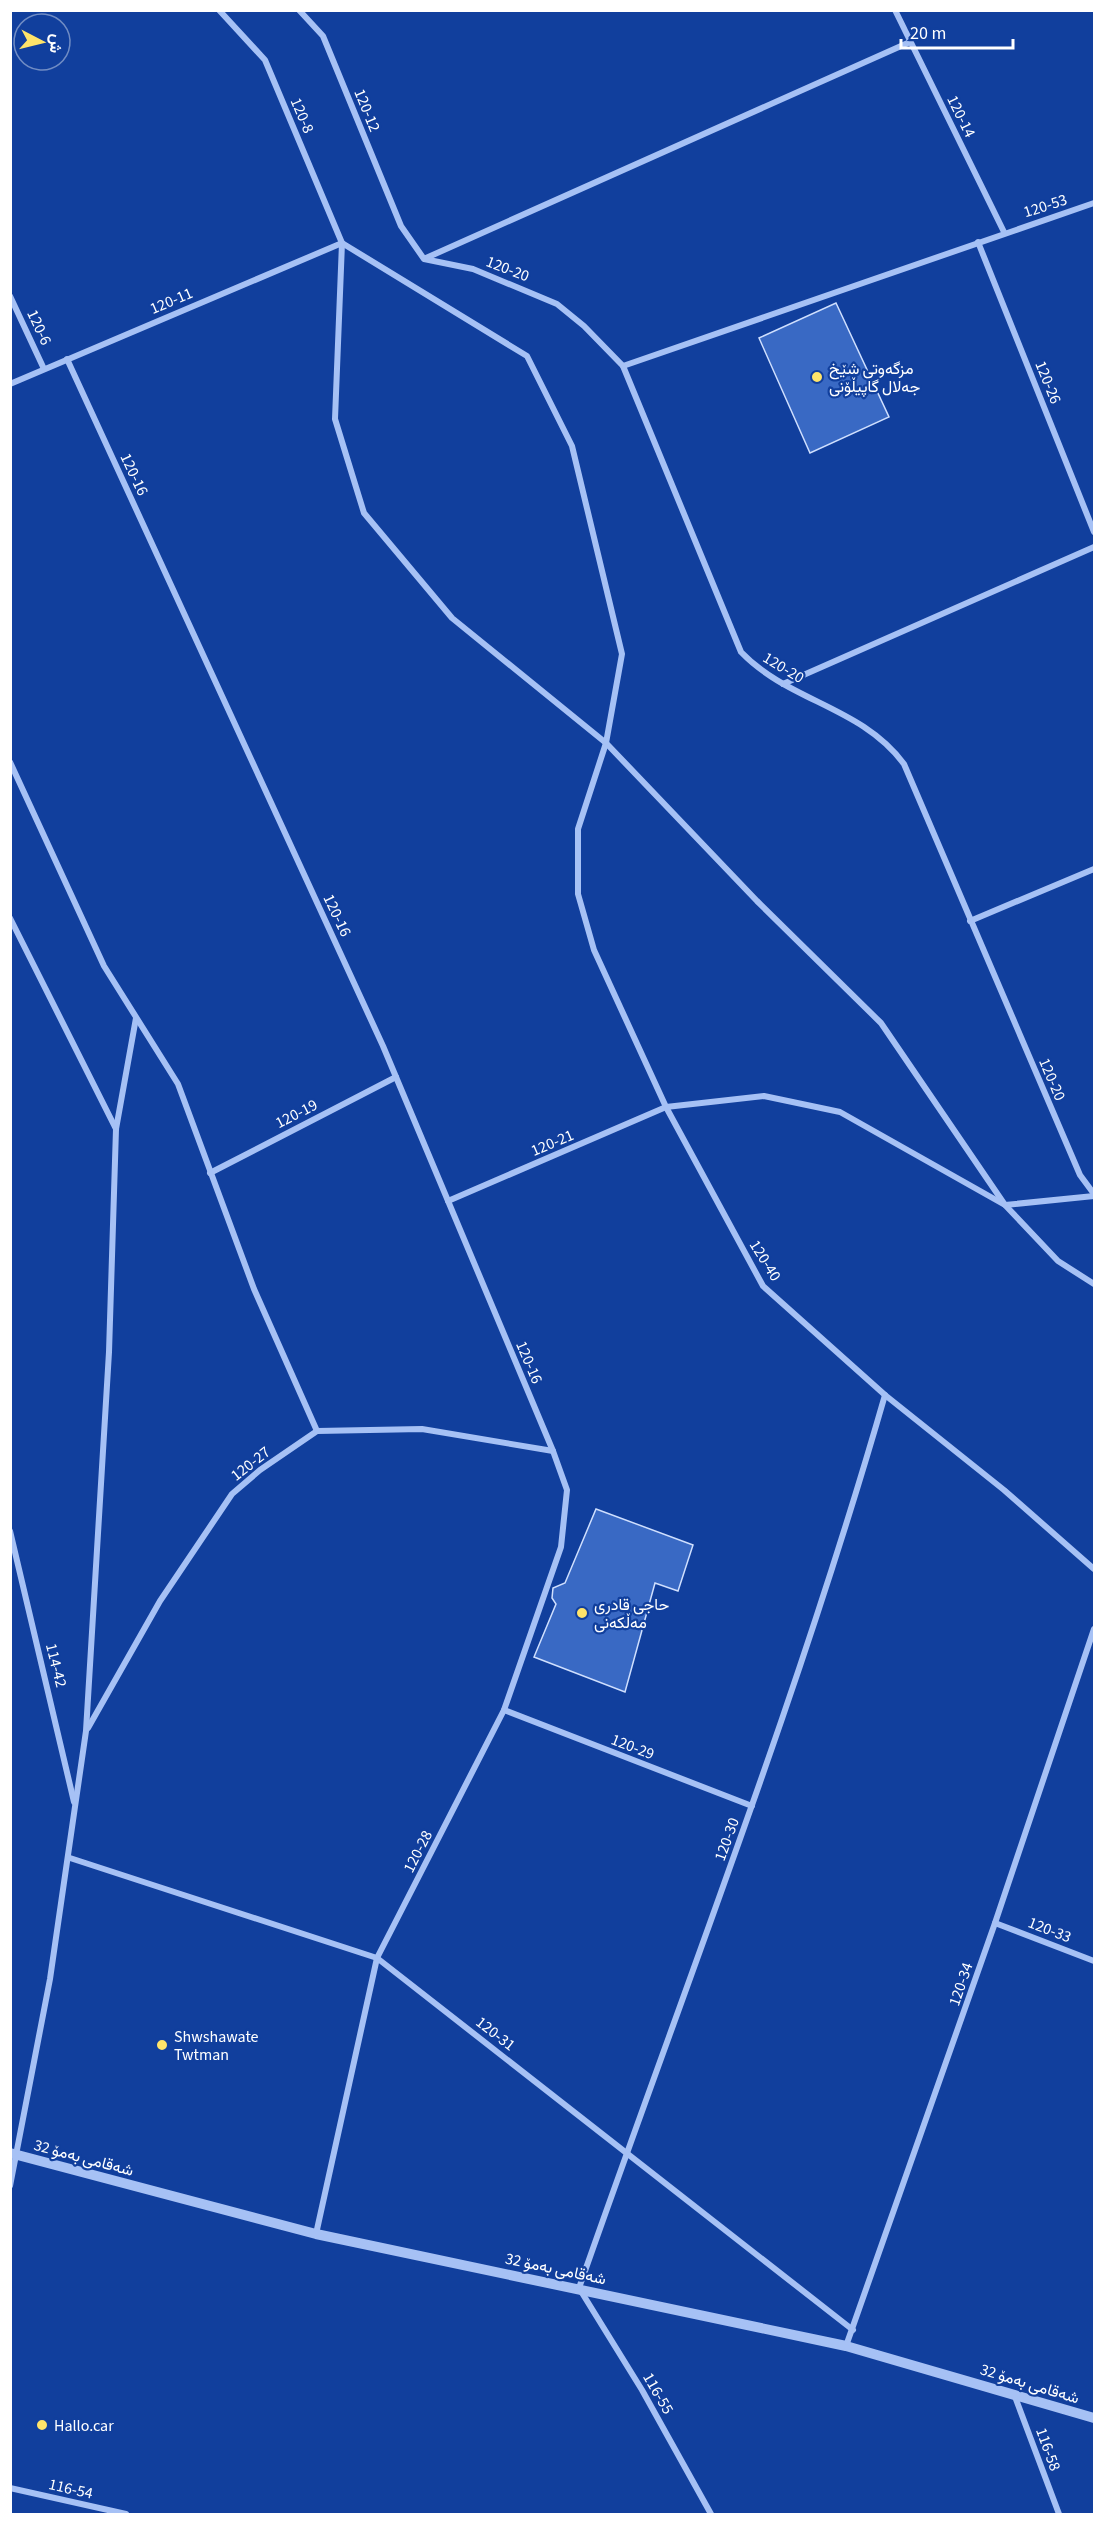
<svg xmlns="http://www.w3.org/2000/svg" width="1105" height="2525" font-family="'Source Sans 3',Vazirmatn,sans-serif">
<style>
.building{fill:#3969c4;stroke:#cfdffe;stroke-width:1.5}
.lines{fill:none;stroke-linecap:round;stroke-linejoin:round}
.minor{stroke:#a6c1f5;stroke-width:6}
.tertiary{stroke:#a6c1f5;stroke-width:10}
.poi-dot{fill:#ffe46a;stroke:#113f9d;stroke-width:2}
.labels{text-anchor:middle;stroke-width:4.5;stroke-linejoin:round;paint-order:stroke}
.street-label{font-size:16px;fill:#fff;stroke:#113f9d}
.poi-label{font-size:16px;fill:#fff;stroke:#113f9d;text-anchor:start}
</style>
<rect width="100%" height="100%" fill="#113f9d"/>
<g class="building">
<path d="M 836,303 L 889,417 L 810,453 L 759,338 Z"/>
<path d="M 596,1509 L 693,1545 L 678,1591 L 655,1583 L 625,1692 L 534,1657 L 556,1604 L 552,1598 L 553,1588 L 565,1583 Z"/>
</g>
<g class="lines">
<g class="minor">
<path d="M 219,10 L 265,60 L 342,243 L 335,419 L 364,513 L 452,618 L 606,743 L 757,901 L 881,1023 L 1005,1205 L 1058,1261 L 1094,1284"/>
<path d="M 299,10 L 323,36 L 401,226 L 424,259 L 473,269 L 557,304 L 584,326 L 623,366 L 741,652 C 789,702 861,706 904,764 L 1080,1175 L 1094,1194"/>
<path d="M 895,10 L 1004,232"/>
<path d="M 978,242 L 1094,532"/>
<path d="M 342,243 L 527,356 L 572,446 L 622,654 L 606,743 L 578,829 L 578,894 L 594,950 L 666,1107 L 763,1286 L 885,1395 L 1004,1490 L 1094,1569"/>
<path d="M 426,258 L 910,42"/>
<path d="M 10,296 L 44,369"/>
<path d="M 67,359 L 383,1046 L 553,1451 L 567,1490 L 561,1547 L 504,1710 L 377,1958 L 316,2234"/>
<path d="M 623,366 L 1094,203"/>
<path d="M 10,384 L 342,243"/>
<path d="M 783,684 L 1094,547"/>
<path d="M 10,762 L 104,966 L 178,1084 L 254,1289 L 317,1431"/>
<path d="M 10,918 L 116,1129"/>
<path d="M 970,921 L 1094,869"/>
<path d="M 210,1173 L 396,1077"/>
<path d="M 448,1201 L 666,1107 L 764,1096 L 840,1112 L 1005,1205 L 1094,1196"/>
<path d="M 10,1531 L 74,1802"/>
<path d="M 504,1710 L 752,1806"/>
<path d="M 88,1728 L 160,1601 L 232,1494 L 260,1470 L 317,1431 L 422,1429 L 553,1451"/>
<path d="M 70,1858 L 377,1958 L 853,2330"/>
<path d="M 995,1923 L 1094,1961"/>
<path d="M 10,2186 L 50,1979 L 86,1731 L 109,1352 L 116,1129 L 136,1018"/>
<path d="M 846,2346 L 995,1923 L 1094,1629"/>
<path d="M 1014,2394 L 1059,2514"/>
<path d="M 10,2488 L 126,2514"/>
<path d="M 711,2514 L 642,2390 L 579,2288 C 683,1991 798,1698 885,1395"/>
</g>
<path class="tertiary" d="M 10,2153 L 316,2234 L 846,2346 L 1094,2418"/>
</g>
<g class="poi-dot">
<circle cx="817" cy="377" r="6"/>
<circle cx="582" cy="1613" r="6"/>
<circle cx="162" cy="2045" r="6"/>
<circle cx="42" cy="2425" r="6"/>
</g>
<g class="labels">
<g class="street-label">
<text transform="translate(368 110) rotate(68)" y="6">120-12</text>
<text transform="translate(303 115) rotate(67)" y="6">120-8</text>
<text transform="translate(962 116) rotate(64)" y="6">120-14</text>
<text transform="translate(1045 205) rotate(-18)" y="6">120-53</text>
<text transform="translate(508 268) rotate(21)" y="6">120-20</text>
<text transform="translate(171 300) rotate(-23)" y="6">120-11</text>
<text transform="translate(40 327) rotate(65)" y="6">120-6</text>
<text transform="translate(1049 382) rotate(68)" y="6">120-26</text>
<text transform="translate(135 474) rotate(65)" y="6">120-16</text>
<text transform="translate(784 667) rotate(31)" y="6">120-20</text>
<text transform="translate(338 915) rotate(65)" y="6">120-16</text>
<text transform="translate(1053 1079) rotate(67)" y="6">120-20</text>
<text transform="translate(296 1113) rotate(-27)" y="6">120-19</text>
<text transform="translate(552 1142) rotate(-23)" y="6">120-21</text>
<text transform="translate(766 1260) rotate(58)" y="6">120-40</text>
<text transform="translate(530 1362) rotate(67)" y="6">120-16</text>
<text transform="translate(250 1463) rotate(-38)" y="6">120-27</text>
<text transform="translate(57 1665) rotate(76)" y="6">114-42</text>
<text transform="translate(633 1746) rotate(21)" y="6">120-29</text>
<text transform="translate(726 1839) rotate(-70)" y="6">120-30</text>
<text transform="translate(417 1851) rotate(-63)" y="6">120-28</text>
<text transform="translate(1050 1929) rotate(21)" y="6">120-33</text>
<text transform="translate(960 1984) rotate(-71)" y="6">120-34</text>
<text transform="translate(496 2033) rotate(38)" y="6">120-31</text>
<text transform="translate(84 2157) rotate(15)" y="6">شەقامی بەمۆ 32</text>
<text transform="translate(556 2268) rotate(12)" y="6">شەقامی بەمۆ 32</text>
<text transform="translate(1030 2383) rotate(17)" y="6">شەقامی بەمۆ 32</text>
<text transform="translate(659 2393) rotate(60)" y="6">116-55</text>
<text transform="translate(1049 2449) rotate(70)" y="6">116-58</text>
<text transform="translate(71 2488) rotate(13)" y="6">116-54</text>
</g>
<g class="poi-label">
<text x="829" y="374">مزگەوتی شێخ<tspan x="829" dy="18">جەلال گاپیڵۆنی</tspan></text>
<text x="594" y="1610">حاجی قادری<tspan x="594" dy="18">مەڵکەنی</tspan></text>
<text x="174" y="2042">Shwshawate<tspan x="174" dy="18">Twtman</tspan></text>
<text x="54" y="2431">Hallo.car</text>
</g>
</g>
<rect width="1105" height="2525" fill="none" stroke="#ffffff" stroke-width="24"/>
<g transform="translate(42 42) rotate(97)"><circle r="28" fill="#113f9d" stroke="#708cc4" stroke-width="1.5"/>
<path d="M0-4.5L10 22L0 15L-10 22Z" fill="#ffe46a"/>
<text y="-9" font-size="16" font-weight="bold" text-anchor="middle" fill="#ffffff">ش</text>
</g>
<path d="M901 39v9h112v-9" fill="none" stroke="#ffffff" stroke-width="3"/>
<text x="910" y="39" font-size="18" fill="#ffffff" stroke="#113f9d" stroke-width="4.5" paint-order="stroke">20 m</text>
</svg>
